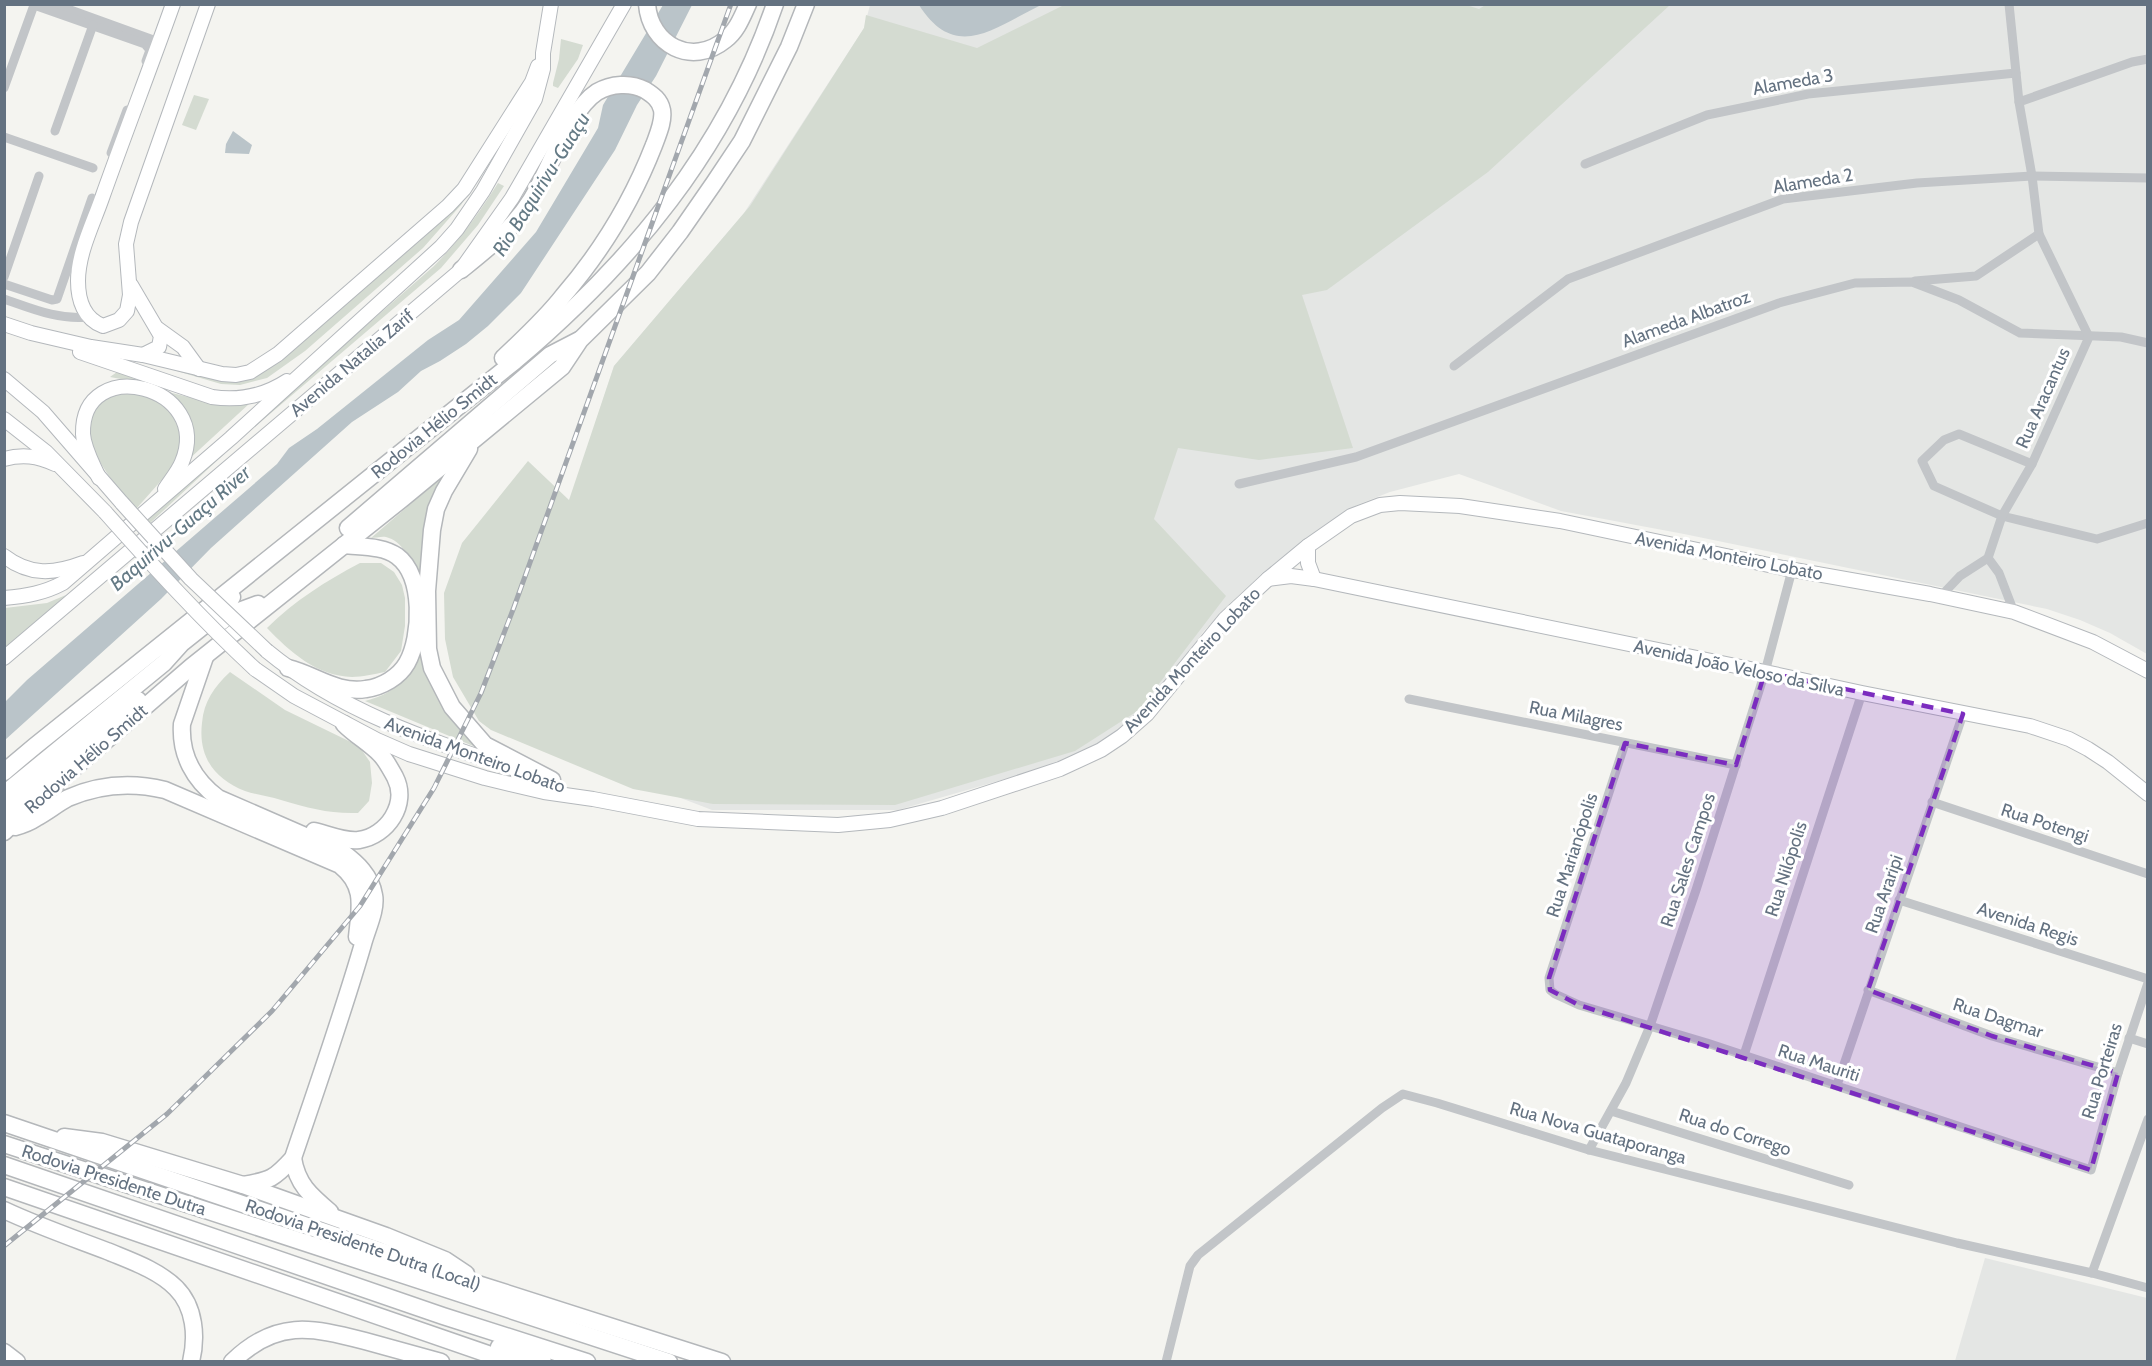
<svg xmlns="http://www.w3.org/2000/svg" width="2152" height="1366" font-family="Cabin,sans-serif">
<style>
.built{fill:#e4e6e4}
.green{fill:#d4dbd1}
.water{fill:#bac4c9}
.lines{fill:none;stroke-linecap:round;stroke-linejoin:round}
.secondary-casing{stroke:#b4b8bc;stroke-width:16}
.highway-casing{stroke:#b4b7ba;stroke-width:19}
.street{stroke:#c2c5c8;stroke-width:9}
.secondary{stroke:#fff;stroke-width:14}
.highway{stroke:#fff;stroke-width:16}
.rail-casing{stroke:#a2a7ad;stroke-width:5}
.rail{stroke:#fff;stroke-width:3;stroke-dasharray:9;stroke-linecap:butt}
.secondary-bridge-casing{stroke:#b4b8bc;stroke-width:16;stroke-linecap:butt}
.secondary-bridge{stroke:#fff;stroke-width:14}
.marked{fill:#7b2cbf;fill-opacity:0.2;stroke:#7b2cbf;stroke-width:4.5;stroke-dasharray:12 8;stroke-linejoin:round}
.labels{text-anchor:middle;stroke-width:6;stroke-linejoin:round;paint-order:stroke}
.street-label{font-size:18px;fill:#647281;stroke:#fff}
.water-label{font-size:20px;font-style:italic;fill:#647a85;stroke:#fff}
</style>
<rect width="100%" height="100%" fill="#f4f4f0"/>
<g class="built">
<path d="M 870,5 L 2147,5 L 2147,654 L 2110,633 L 2080,620 L 2047,609 L 1684,534 L 1561,511 L 1459,474 L 1390,492 L 1357,505 L 1326,525 L 1274,564 L 1238,596 L 1203,632 L 1168,685 L 1137,719 L 1083,754 L 1019,775 L 898,810 L 712,810 L 496,727 L 614,366 L 744,213 L 864,28 Z"/>
<path d="M 1985,1258 L 2147,1298 L 2147,1361 L 1955,1361 Z"/>
</g>
<g class="green">
<path d="M 1463,4 L 1479,9 L 1487,4 L 1670,5 L 1488,172 L 1327,290 L 1302,295 L 1353,448 L 1259,460 L 1178,448 L 1154,519 L 1226,596 L 1139,710 L 1075,751 L 895,805 L 713,804 L 633,789 L 491,730 L 479,721 L 453,677 L 445,639 L 444,593 L 462,543 L 528,461 L 569,500 L 614,366 L 750,206 L 864,28 L 866,15 L 977,48 L 1064,5 Z"/>
<path d="M 561,39 L 583,45 L 578,59 L 558,88 L 553,86 L 553,83 L 559,59 Z"/>
<path d="M 194,95 L 209,99 L 196,130 L 182,125 Z"/>
<path d="M 498,147 L 461,205 L 423,248 L 305,351 L 267,378 L 240,385 L 221,384 L 122,355 L 250,376 L 468,193 Z"/>
<path d="M 498,183 L 504,186 L 478,225 L 441,268 L 237,442 L 148,525 L 144,520 L 434,266 C 459,241 479,213 498,183 Z"/>
<path d="M 117,372 L 172,393 L 213,403 L 250,401 L 250,403 L 187,461 L 192,448 L 193,436 L 190,424 L 137,382 L 110,377 Z"/>
<path d="M 128,392 L 146,395 L 161,403 L 172,412 L 181,430 L 179,457 L 167,474 L 136,509 C 115,486 58,420 110,397 C 115,394 122,393 128,392 Z"/>
<path d="M 442,477 L 431,507 L 428,659 L 495,755 L 365,701 C 381,697 398,689 408,674 C 413,667 415,587 416,572 C 411,559 402,541 386,537 C 382,536 375,538 371,538 Z"/>
<path d="M 360,563 L 381,563 L 394,572 L 402,585 L 405,598 L 405,626 L 401,651 L 385,672 C 374,674 362,677 352,677 C 317,676 290,652 267,628 C 294,601 326,581 360,563 Z"/>
<path d="M 66,595 L 5,651 L 5,608 L 47,603 Z"/>
<path d="M 230,672 L 285,710 L 359,746 L 370,762 L 372,783 L 369,801 L 358,813 C 329,814 309,808 281,800 C 269,796 257,795 245,791 C 214,779 198,756 202,723 C 204,701 214,687 230,672 Z"/>
</g>
<g class="water">
<path d="M 663,5 L 692,5 L 656,76 L 637,105 L 615,150 L 521,293 L 488,326 L 466,344 L 440,361 L 421,371 L 398,392 L 352,422 L 211,548 L 161,599 L 5,740 L 5,702 L 27,680 L 277,464 L 289,448 L 317,429 L 428,340 L 459,320 L 536,232 L 598,128 L 603,105 Z"/>
<path d="M 919,5 L 1041,5 C 995,27 956,63 919,5 Z"/>
<path d="M 233,131 L 252,145 L 249,154 L 225,153 L 226,144 Z"/>
</g>
<g class="lines">
<defs>
<g id="secondary">
<path d="M 173,4 C 150,69 125,133 102,198 C 93,224 78,253 78,281 C 78,300 84,319 103,326 L 119,320 L 127,311 L 130,295 L 126,244 L 131,222 L 208,4"/>
<path d="M 131,285 L 161,336 L 159,347 L 143,355"/>
<path d="M 4,324 L 31,333 L 91,347 L 143,355 L 222,374 L 236,375 L 250,372 L 278,354 L 448,206 L 464,189 L 532,82 L 538,66"/>
<path d="M 158,329 L 183,347 L 199,369"/>
<path d="M 80,352 L 212,397 C 239,401 264,396 287,381"/>
<path d="M 4,379 L 43,412 L 122,503"/>
<path d="M 4,419 L 46,452 L 105,512"/>
<path d="M 4,459 C 23,454 37,456 55,464"/>
<path d="M 99,478 C 93,464 84,449 83,434 C 81,353 214,385 182,462 C 178,472 170,481 165,489"/>
<path d="M 1308,546 L 1308,563 L 1314,579"/>
<path d="M 4,556 C 30,576 54,574 83,563"/>
<path d="M 1268,579 L 1291,576 L 1314,579 L 1765,672 L 1862,693 L 2030,726 L 2069,739 L 2088,749 L 2108,762 L 2148,794"/>
<path d="M 4,598 C 27,596 44,593 63,583 L 231,438 L 441,247 L 457,229 L 483,191 L 535,99 L 543,69 L 543,53 L 551,4"/>
<path d="M 267,651 C 342,713 434,742 524,772"/>
<path d="M 4,658 L 461,270 L 512,198 L 624,4"/>
<path d="M 255,669 L 294,696 L 377,740 L 409,754 L 485,778 L 544,792 L 593,799 L 698,819 L 838,825 L 890,820 L 942,808 L 1060,769 L 1101,750 L 1122,736 L 1147,714 L 1225,619 L 1268,579 L 1308,546 L 1351,516 L 1380,505 L 1400,503 L 1460,506 L 1560,521 L 1783,568 L 1930,594 L 2014,612 L 2093,642 L 2148,671"/>
</g>
<g id="highway">
<path d="M 647,4 C 650,45 692,67 725,40 C 737,31 742,17 748,4"/>
<path d="M 461,270 C 487,249 513,229 531,200 C 549,171 569,110 597,92 C 611,84 630,82 645,90 C 653,95 660,100 662,110 C 664,121 658,134 654,145 C 633,199 601,252 563,296 C 545,319 524,338 503,358"/>
<path d="M 469,449 L 444,491 L 436,509 L 432,530 L 427,591 L 428,649 L 432,668 L 452,707 L 485,745 L 552,780"/>
<path d="M 348,528 L 550,355 L 579,340"/>
<path d="M 221,622 L 231,614 L 258,604"/>
<path d="M 205,657 L 182,724 C 180,755 194,780 218,798 L 342,852 C 357,863 371,876 374,895 C 377,909 367,929 363,944 C 342,1016 317,1087 293,1158 C 274,1179 271,1180 243,1185"/>
<path d="M 288,668 C 314,674 337,694 366,689 C 382,687 399,677 407,663 C 422,636 424,576 397,556 C 383,546 362,547 344,545"/>
<path d="M 4,772 L 35,746 L 515,361 C 631,263 726,149 775,4"/>
<path d="M 4,794 L 164,663 L 182,643 L 226,608 L 232,597"/>
<path d="M 4,814 L 62,760 L 138,700"/>
<path d="M 15,827 C 22,825 30,822 36,818 C 47,812 57,804 68,798 C 100,784 132,782 165,790 L 340,865 C 366,886 360,907 357,937"/>
<path d="M 314,831 C 327,834 345,842 359,840 C 387,836 409,804 395,777 C 391,770 386,760 380,754 C 369,743 355,735 344,724"/>
<path d="M 4,832 L 44,794 L 191,667 L 402,499 L 562,367 L 580,340 L 648,273 L 680,232 L 714,183 L 742,141 L 789,47 L 806,4"/>
<path d="M 4,1123 L 481,1285 L 722,1362"/>
<path d="M 64,1137 L 102,1142 L 243,1185 L 386,1236 L 445,1260 L 466,1274"/>
<path d="M 4,1144 L 669,1362"/>
<path d="M 293,1158 C 297,1184 310,1195 330,1212"/>
<path d="M 4,1165 L 443,1316 L 587,1362"/>
<path d="M 4,1187 L 511,1362"/>
<path d="M 4,1210 C 38,1226 73,1238 107,1251 C 131,1261 158,1270 176,1288 C 195,1307 197,1337 191,1362"/>
<path d="M 499,1347 L 543,1362"/>
<path d="M 4,1352 L 17,1362"/>
<path d="M 232,1362 C 276,1319 311,1327 365,1341 C 391,1348 416,1355 441,1362"/>
</g>
</defs>
<use href="#secondary" class="secondary-casing"/>
<use href="#highway" class="highway-casing"/>
<g class="street">
<path d="M 54,4 L 159,42"/>
<path d="M 4,88 L 34,5 L 145,44 L 150,50 L 146,61"/>
<path d="M 2019,102 L 2132,62 L 2148,59"/>
<path d="M 55,131 L 93,25"/>
<path d="M 4,137 L 93,168"/>
<path d="M 111,153 L 127,110"/>
<path d="M 1585,164 L 1707,115 L 1808,94 L 2016,73"/>
<path d="M 4,277 L 39,176"/>
<path d="M 1915,281 L 1976,276 L 2039,234"/>
<path d="M 4,284 L 52,300 L 57,299 L 92,198"/>
<path d="M 4,299 C 33,309 58,320 88,317"/>
<path d="M 1454,366 L 1568,279 L 1783,199 L 1917,183 L 2032,176 L 2148,178"/>
<path d="M 2032,464 L 1959,434 L 1944,440 L 1922,461 L 1934,486 L 2002,516 L 2097,539 L 2148,523"/>
<path d="M 1239,484 L 1356,457 L 1779,303 L 1855,283 L 1912,282 L 1959,300 L 2020,333 L 2121,337 L 2148,343"/>
<path d="M 1988,558 L 1999,573 L 2014,612"/>
<path d="M 1941,596 L 1960,576 L 1988,558 L 2002,516 L 2032,464 L 2089,337 L 2039,234 L 2032,176 L 2019,102 L 2009,4"/>
<path d="M 1409,699 L 1736,765"/>
<path d="M 1625,743 L 1549,978 L 1550,990 L 1555,994 L 1579,1005 L 1707,1043 L 2091,1170 L 2118,1073 L 2148,983"/>
<path d="M 1932,802 L 2148,874"/>
<path d="M 1899,900 L 2148,979"/>
<path d="M 1868,990 L 1992,1036 L 2118,1073"/>
<path d="M 2129,1038 L 2148,1044"/>
<path d="M 1744,1055 L 1862,693"/>
<path d="M 1837,1085 L 1963,714"/>
<path d="M 1611,1111 L 1849,1185"/>
<path d="M 1589,1150 L 1626,1083 L 1650,1026 L 1696,890 L 1765,672 L 1792,570"/>
<path d="M 2092,1273 L 2148,1119"/>
<path d="M 1166,1362 L 1190,1266 L 1198,1255 L 1382,1108 L 1403,1094 L 1437,1103 L 1589,1150 L 1957,1243 L 2092,1273 L 2148,1288"/>
</g>
<use href="#secondary" class="secondary"/>
<use href="#highway" class="highway"/>
<defs>
<path id="rail" d="M 4,1246 L 167,1114 L 272,1011 L 360,906 L 434,788 L 481,693 L 514,607 L 731,4"/>
</defs>
<use href="#rail" class="rail-casing"/>
<use href="#rail" class="rail"/>
<defs>
<g id="secondary-bridge">
<path d="M 122,503 L 191,579 L 267,651"/>
<path d="M 105,512 C 153,566 202,620 255,669"/>
</g>
</defs>
<use href="#secondary-bridge" class="secondary-bridge-casing"/>
<use href="#secondary-bridge" class="secondary-bridge"/>
</g>
<path class="marked" d="M 1765,672 L 1963,714 L 1868,990 L 1992,1036 L 2118,1073 L 2091,1170 L 1579,1005 L 1550,990 L 1549,978 L 1625,743 L 1736,765 Z"/>
<g class="labels">
<g class="street-label">
<text transform="translate(1793 82) rotate(-10)" y="6">Alameda 3</text>
<text transform="translate(1813 181) rotate(-9)" y="6">Alameda 2</text>
<text transform="translate(1686 319) rotate(-20)" y="6">Alameda Albatroz</text>
<text transform="translate(352 363) rotate(-40)" y="6">Avenida Natalia Zarif</text>
<text transform="translate(2043 398) rotate(-66)" y="6">Rua Aracantus</text>
<text transform="translate(434 426) rotate(-39)" y="6">Rodovia Hélio Smidt</text>
<text transform="translate(1729 556) rotate(11)" y="6">Avenida Monteiro Lobato</text>
<text transform="translate(1192 660) rotate(-47)" y="6">Avenida Monteiro Lobato</text>
<text transform="translate(1739 668) rotate(12)" y="6">Avenida João Veloso da Silva</text>
<text transform="translate(1576 716) rotate(11)" y="6">Rua Milagres</text>
<text transform="translate(475 755) rotate(20)" y="6">Avenida Monteiro Lobato</text>
<text transform="translate(86 759) rotate(-41)" y="6">Rodovia Hélio Smidt</text>
<text transform="translate(2045 823) rotate(18)" y="6">Rua Potengi</text>
<text transform="translate(1572 855) rotate(-72)" y="6">Rua Marianópolis</text>
<text transform="translate(1688 860) rotate(-72)" y="6">Rua Sales Campos</text>
<text transform="translate(1786 869) rotate(-72)" y="6">Rua Nilópolis</text>
<text transform="translate(1884 894) rotate(-71)" y="6">Rua Araripi</text>
<text transform="translate(2028 924) rotate(18)" y="6">Avenida Regis</text>
<text transform="translate(1998 1018) rotate(18)" y="6">Rua Dagmar</text>
<text transform="translate(1819 1063) rotate(18)" y="6">Rua Mauriti</text>
<text transform="translate(2102 1071) rotate(-73)" y="6">Rua Porteiras</text>
<text transform="translate(1735 1132) rotate(18)" y="6">Rua do Corrego</text>
<text transform="translate(1598 1133) rotate(16)" y="6">Rua Nova Guataporanga</text>
<text transform="translate(114 1180) rotate(18)" y="6">Rodovia Presidente Dutra</text>
<text transform="translate(363 1245) rotate(19)" y="6">Rodovia Presidente Dutra (Local)</text>
</g>
<g class="water-label">
<text transform="translate(541 184) rotate(-58)" y="7">Rio Baquirivu-Guaçu</text>
<text transform="translate(180 528) rotate(-41)" y="7">Baquirivu-Guaçu River</text>
</g>
</g>
<rect width="2152" height="1366" fill="none" stroke="#647281" stroke-width="12"/>
</svg>
